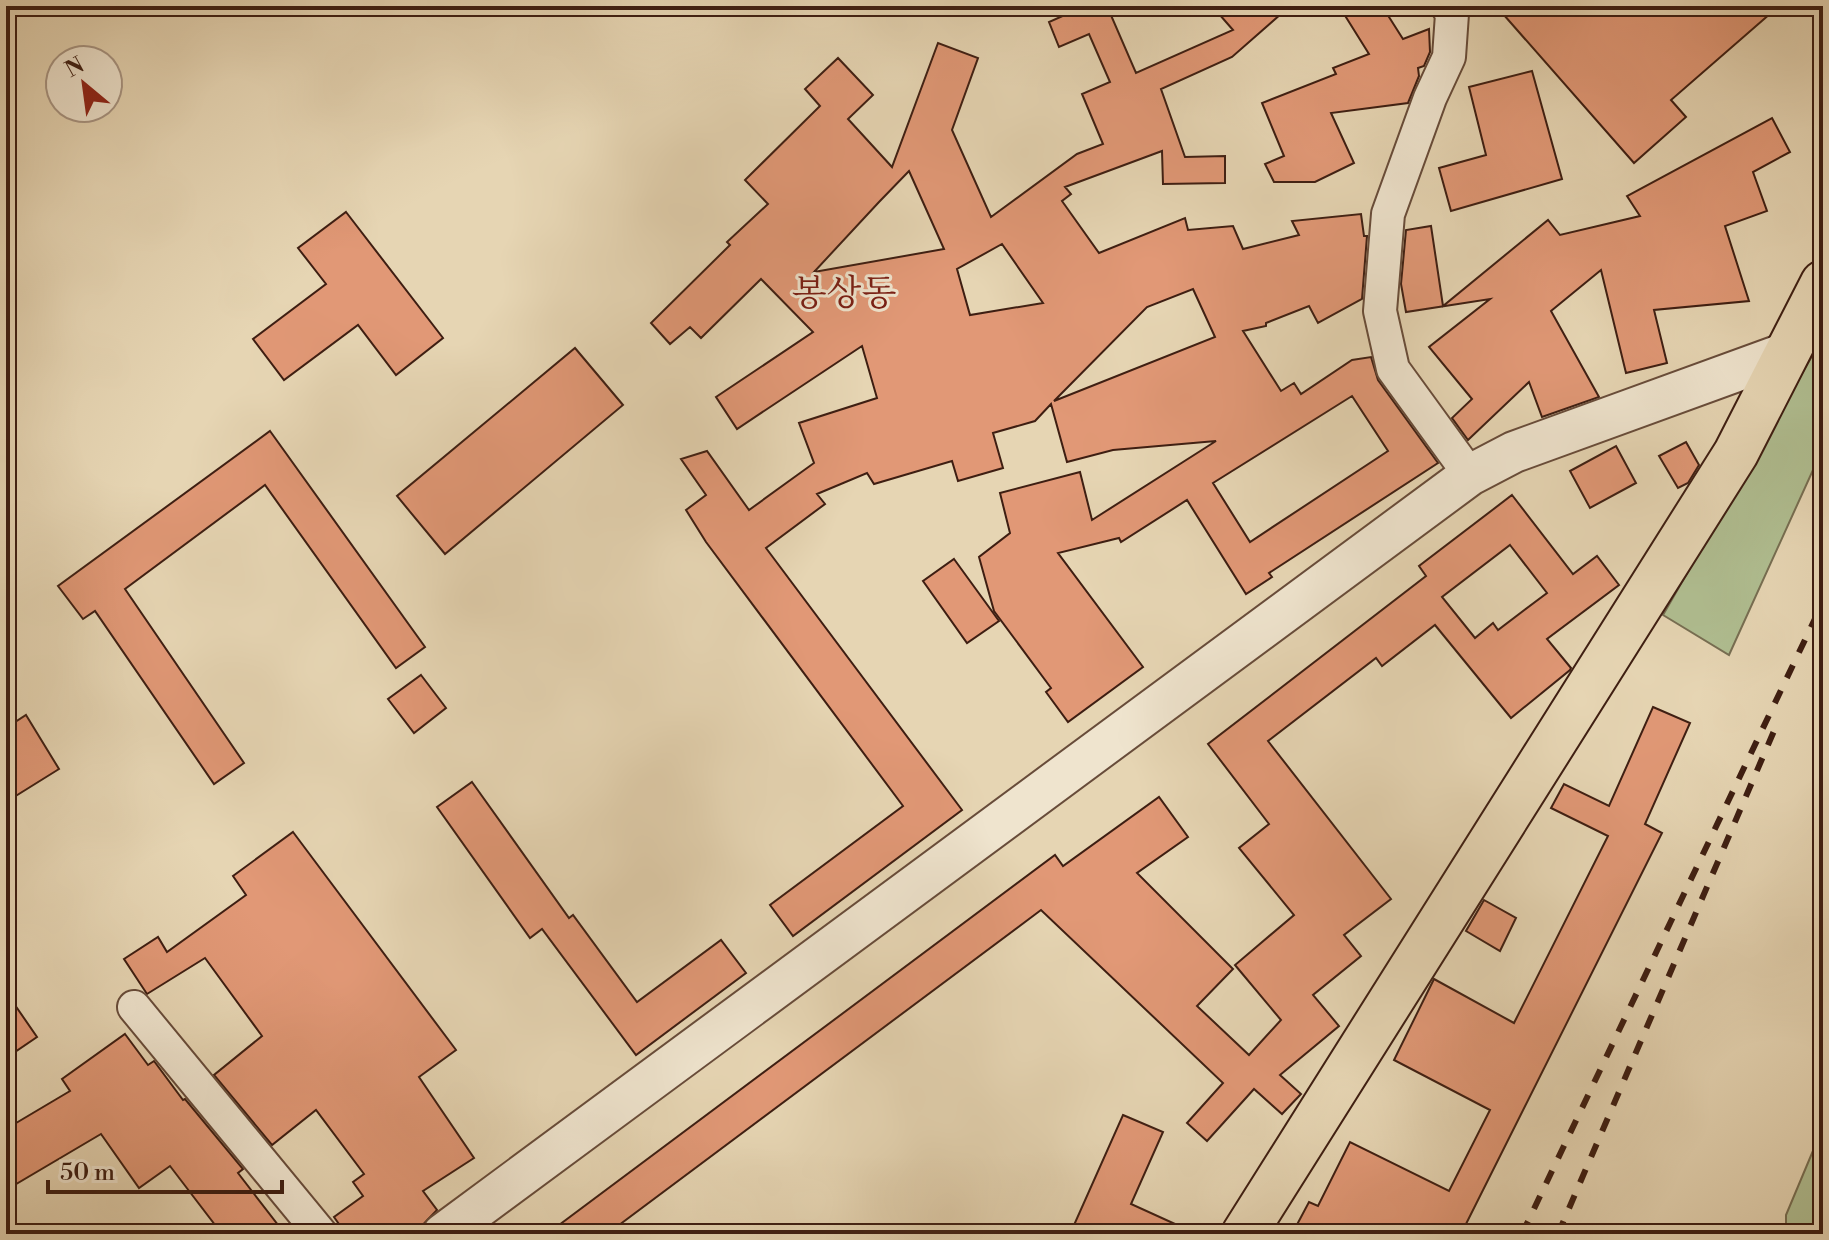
<svg xmlns="http://www.w3.org/2000/svg" width="1829" height="1240" font-family="'Libre Bodoni','Noto Serif KR',serif">
<style>
.green{fill:#b0be91;stroke:#776e52;stroke-width:2}
.building{fill:#e19876;stroke:#3e1e12;stroke-width:2;fill-rule:evenodd}
.lines{fill:none;stroke-linecap:round;stroke-linejoin:round}
.minor-casing{stroke:#684c3a;stroke-width:36}
.tertiary-casing{stroke:#684c3a;stroke-width:44}
.primary-casing{stroke:#3e1e12;stroke-width:48}
.minor{stroke:#efe4ce;stroke-width:32}
.tertiary{stroke:#efe4ce;stroke-width:40}
.primary{stroke:#e6d5b3;stroke-width:44}
.rail{stroke:#3e1e12;stroke-width:6;stroke-dasharray:14 14;stroke-linecap:butt}
.labels{text-anchor:middle;stroke-width:6;stroke-linejoin:round;paint-order:stroke}
.quarter-label{font-size:36px;fill:#7a1f14;stroke:#efe4ce}
</style>
<rect width="100%" height="100%" fill="#e6d5b3"/>
<filter id="stains"><feTurbulence type="fractalNoise" baseFrequency=".0025" numOctaves="4"/><feColorMatrix values="0 0 0 0 .2 0 0 0 0 .09 0 0 0 0 .02 0 0 0 .5 -.17"/></filter>
<radialGradient id="worn" r=".72"><stop offset=".6" stop-color="#630" stop-opacity="0"/><stop offset="1" stop-color="#630" stop-opacity=".3"/></radialGradient>
<g class="green">
<path d="M 1823,337 L 1823,448 L 1729,655 L 1663,615 Z"/>
<path d="M 1823,1127 L 1823,1234 L 1786,1234 L 1786,1215 Z"/>
</g>
<g class="building">
<path d="M 1085,6 L 1107,6 L 1136,73 L 1233,30 L 1212,6 L 1290,6 L 1232,57 L 1161,89 L 1185,157 L 1225,156 L 1225,183 L 1163,184 L 1162,151 L 1065,187 L 1071,194 L 1062,201 L 1099,253 L 1185,218 L 1188,230 L 1233,226 L 1243,249 L 1299,235 L 1292,221 L 1361,214 L 1364,236 L 1367,236 L 1362,299 L 1318,323 L 1309,306 L 1266,323 L 1266,326 L 1243,331 L 1281,391 L 1294,383 L 1301,394 L 1352,360 L 1371,357 L 1378,380 L 1438,463 L 1269,573 L 1272,577 L 1246,594 L 1187,500 L 1121,542 L 1119,538 L 1058,553 L 1143,667 L 1068,722 L 1046,692 L 1051,688 L 994,611 L 979,557 L 1010,533 L 1000,493 L 1080,472 L 1092,520 L 1216,441 L 1113,450 L 1067,462 L 1051,404 L 1035,421 L 993,433 L 1003,468 L 958,481 L 952,461 L 874,484 L 867,473 L 817,494 L 825,504 L 766,548 L 962,810 L 793,936 L 770,905 L 903,806 L 706,542 L 686,510 L 706,495 L 681,459 L 707,451 L 749,510 L 814,463 L 799,423 L 877,398 L 862,346 L 737,429 L 716,397 L 813,332 L 761,279 L 701,338 L 690,327 L 670,344 L 651,323 L 730,245 L 727,242 L 768,204 L 745,180 L 820,106 L 805,89 L 838,58 L 873,95 L 848,119 L 892,167 L 938,43 L 978,58 L 952,130 L 991,217 L 1077,154 L 1103,144 L 1082,94 L 1110,82 L 1089,34 L 1059,47 L 1049,22 ZM 909,171 L 944,249 L 814,272 L 879,202 ZM 1002,244 L 1043,303 L 970,315 L 957,269 ZM 1193,289 L 1215,337 L 1054,401 L 1147,307 ZM 1352,396 L 1388,451 L 1250,542 L 1213,483 Z"/>
<path d="M 1339,6 L 1382,6 L 1403,39 L 1429,29 L 1430,52 L 1424,66 L 1418,68 L 1419,76 L 1408,103 L 1331,113 L 1354,163 L 1315,182 L 1274,182 L 1265,164 L 1284,156 L 1262,103 L 1336,74 L 1333,68 L 1369,54 Z"/>
<path d="M 1496,6 L 1779,6 L 1671,100 L 1686,117 L 1634,163 Z"/>
<path d="M 1532,71 L 1562,179 L 1451,211 L 1439,168 L 1486,155 L 1469,87 Z"/>
<path d="M 1772,118 L 1790,152 L 1753,172 L 1767,211 L 1725,226 L 1749,301 L 1654,310 L 1667,363 L 1626,373 L 1601,270 L 1551,311 L 1599,397 L 1542,417 L 1529,382 L 1468,440 L 1452,418 L 1472,399 L 1429,347 L 1490,299 L 1406,312 L 1401,284 L 1406,230 L 1431,226 L 1443,306 L 1548,220 L 1560,235 L 1640,216 L 1627,196 Z"/>
<path d="M 346,212 L 443,338 L 396,375 L 358,325 L 284,380 L 253,339 L 326,284 L 298,248 Z"/>
<path d="M 575,348 L 623,405 L 445,554 L 397,496 Z"/>
<path d="M 270,431 L 425,647 L 396,668 L 265,485 L 125,589 L 244,763 L 214,784 L 95,611 L 83,619 L 58,586 Z"/>
<path d="M 1686,442 L 1699,465 L 1688,483 L 1678,488 L 1659,456 Z"/>
<path d="M 1616,446 L 1636,483 L 1590,508 L 1570,471 Z"/>
<path d="M 1512,495 L 1573,574 L 1597,556 L 1619,585 L 1547,639 L 1571,668 L 1570,670 L 1511,718 L 1435,625 L 1382,666 L 1376,658 L 1268,741 L 1391,899 L 1344,935 L 1361,956 L 1313,995 L 1339,1026 L 1280,1075 L 1301,1094 L 1282,1114 L 1254,1089 L 1207,1141 L 1187,1123 L 1223,1083 L 1041,910 L 607,1234 L 547,1234 L 1055,855 L 1063,866 L 1159,797 L 1188,837 L 1137,873 L 1233,969 L 1197,1006 L 1249,1055 L 1281,1020 L 1235,965 L 1294,915 L 1239,848 L 1269,824 L 1208,744 L 1426,576 L 1419,566 ZM 1510,545 L 1547,593 L 1498,630 L 1493,623 L 1475,638 L 1442,597 Z"/>
<path d="M 954,559 L 999,621 L 967,643 L 923,581 Z"/>
<path d="M 421,675 L 446,708 L 414,733 L 388,699 Z"/>
<path d="M 1653,707 L 1690,723 L 1645,824 L 1662,833 L 1461,1234 L 1292,1234 L 1309,1202 L 1318,1206 L 1350,1142 L 1449,1191 L 1490,1110 L 1394,1060 L 1434,979 L 1514,1023 L 1608,836 L 1551,808 L 1564,784 L 1609,806 Z"/>
<path d="M 26,715 L 59,769 L 6,802 L 6,728 Z"/>
<path d="M 472,782 L 569,918 L 573,915 L 637,1002 L 721,940 L 746,973 L 636,1055 L 542,929 L 530,938 L 437,807 Z"/>
<path d="M 293,832 L 456,1050 L 419,1077 L 474,1158 L 423,1191 L 437,1210 L 414,1234 L 346,1234 L 334,1217 L 363,1196 L 353,1182 L 364,1174 L 316,1110 L 272,1145 L 214,1075 L 262,1036 L 205,958 L 147,994 L 124,959 L 158,937 L 167,952 L 246,895 L 233,876 Z"/>
<path d="M 1484,900 L 1516,918 L 1500,951 L 1466,931 Z"/>
<path d="M 6,992 L 37,1037 L 6,1058 Z"/>
<path d="M 125,1034 L 148,1065 L 154,1061 L 183,1100 L 185,1099 L 243,1169 L 238,1173 L 285,1234 L 222,1234 L 170,1166 L 139,1188 L 101,1134 L 6,1190 L 6,1129 L 70,1091 L 62,1079 Z"/>
<path d="M 1123,1115 L 1163,1132 L 1131,1204 L 1197,1234 L 1070,1234 Z"/>
</g>
<g class="lines">
<defs>
<g id="minor">
<path d="M 1447,6 L 1452,14 L 1449,57 L 1430,98 L 1388,214 L 1380,311 L 1393,369 L 1470,475"/>
<path d="M 134,1007 L 321,1234"/>
</g>
<path id="tertiary" d="M 443,1234 L 1470,475 L 1514,452 L 1789,352"/>
<path id="primary" d="M 1244,1234 L 1736,453 L 1823,283"/>
</defs>
<use href="#minor" class="minor-casing"/>
<use href="#tertiary" class="tertiary-casing"/>
<use href="#primary" class="primary-casing"/>
<use href="#minor" class="minor"/>
<use href="#tertiary" class="tertiary"/>
<use href="#primary" class="primary"/>
<g class="rail">
<path d="M 1522,1234 L 1823,602"/>
<path d="M 1558,1234 L 1774,731"/>
</g>
</g>
<g class="labels">
<g class="quarter-label">
<text x="844" y="305">봉상동</text>
</g>
</g>
<rect width="1829" height="1240" fill="none" stroke="#e6d5b3" stroke-width="32"/>
<rect x="8" y="8" width="1813" height="1224" fill="none" stroke="#3e1e12" stroke-width="4"/>
<rect x="16" y="16" width="1797" height="1208" fill="none" stroke="#3e1e12" stroke-width="2"/>
<g transform="translate(84 84) rotate(331)"><circle r="38" fill="#efe4ce" stroke="#a89583" stroke-width="2"/>
<path d="M0-6L14 30L0 20L-14 30Z" fill="#8f2418"/>
<text y="-12" font-size="22" font-weight="bold" text-anchor="middle" fill="#3e1e12">N</text>
</g>
<path d="M48 1180v12h234v-12" fill="none" stroke="#3e1e12" stroke-width="4"/>
<text x="60" y="1180" font-size="24" fill="#3e1e12" stroke="#efe4ce" stroke-width="6" paint-order="stroke">50 m</text>
<rect width="100%" height="100%" filter="url(#stains)"/>
<rect width="100%" height="100%" fill="url(#worn)"/>
</svg>
